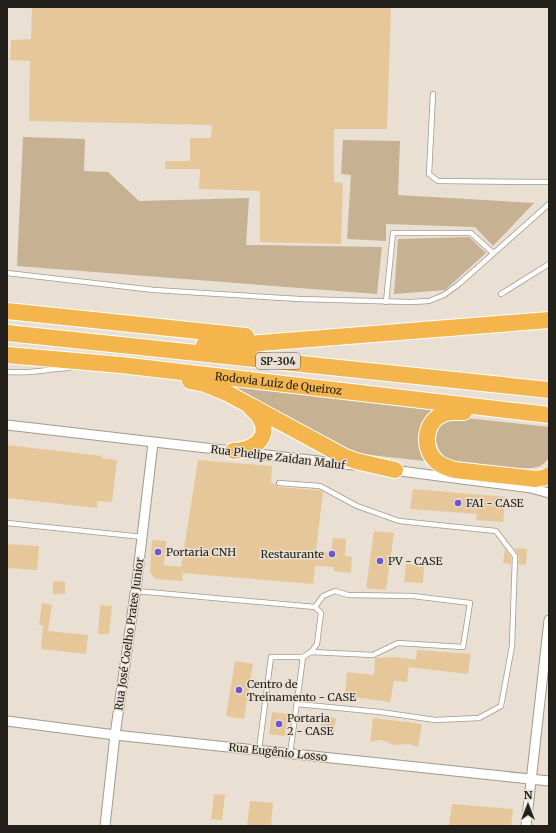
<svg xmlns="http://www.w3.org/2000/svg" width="556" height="833" font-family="Merriweather,serif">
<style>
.green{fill:#c6b192}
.building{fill:#e6c799}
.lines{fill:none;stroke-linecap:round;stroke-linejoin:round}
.service-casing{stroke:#a1998d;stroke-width:6}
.minor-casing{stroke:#a1998d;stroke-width:11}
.motorway-casing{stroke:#fff;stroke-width:18}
.service{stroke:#fff;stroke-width:4.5}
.minor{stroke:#fff;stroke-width:9}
.motorway{stroke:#f3b54c;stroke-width:16}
.poi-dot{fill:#6d57d1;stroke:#e9e0d3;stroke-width:1.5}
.labels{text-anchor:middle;stroke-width:3;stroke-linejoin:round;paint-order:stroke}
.shield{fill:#e9e0d3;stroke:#5e5a52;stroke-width:1}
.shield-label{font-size:10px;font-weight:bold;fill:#23201b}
.street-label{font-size:11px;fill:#23201b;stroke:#e9e0d3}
.poi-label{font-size:11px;fill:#23201b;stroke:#e9e0d3;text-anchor:start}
</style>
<rect width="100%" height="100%" fill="#e9e0d3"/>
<g class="green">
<path d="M 23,137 L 85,139 L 84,171 L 108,172 L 139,201 L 249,198 L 246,245 L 382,247 L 377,294 L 17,266 Z"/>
<path d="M 343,140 L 400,141 L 398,195 L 534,203 L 493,246 L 475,227 L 386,224 L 386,241 L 347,239 L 351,175 L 341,174 Z"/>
<path d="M 469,237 L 486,253 L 445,290 L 394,294 L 398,239 Z"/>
<path d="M 218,383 L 446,410 L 434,417 L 434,462 L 352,453 Z"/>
<path d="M 456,417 L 549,427 L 549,458 C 546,461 543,465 540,466 C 529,472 464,466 452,461 C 441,457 434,445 437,434 C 441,422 444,421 456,417 Z"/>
</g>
<g class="building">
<path d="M 32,7 L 391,7 L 387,129 L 334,129 L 334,182 L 343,183 L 341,244 L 260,242 L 260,191 L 199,189 L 200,169 L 165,169 L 165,161 L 190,161 L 190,138 L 211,138 L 212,125 L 29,121 L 30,61 L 10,60 L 11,40 L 31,39 Z"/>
<path d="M 7,445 L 102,456 L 102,458 L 117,460 L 112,502 L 97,501 L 97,508 L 7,498 Z"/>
<path d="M 198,460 L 272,466 L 271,483 L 275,484 L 279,487 L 319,490 L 323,492 L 316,551 L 331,552 L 333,538 L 346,539 L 345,556 L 352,557 L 351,573 L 334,571 L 334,567 L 315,566 L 313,584 L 183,573 L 182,581 L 155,579 L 150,572 L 152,540 L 166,541 L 164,565 L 181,567 Z"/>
<path d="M 413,489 L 506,497 L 503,522 L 476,520 L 477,514 L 410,509 Z"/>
<path d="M 374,531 L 394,533 L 386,590 L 366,588 Z"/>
<path d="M 7,544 L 39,546 L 37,570 L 7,568 Z"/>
<path d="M 514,548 L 527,549 L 526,565 L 518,564 L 519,556 Z"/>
<path d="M 505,549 L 511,557 L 511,564 L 503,563 Z"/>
<path d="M 406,564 L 424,566 L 423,583 L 404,582 Z"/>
<path d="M 53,581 L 65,582 L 65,594 L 53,594 Z"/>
<path d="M 42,603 L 52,605 L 48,631 L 88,635 L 86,654 L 41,649 L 43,626 L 39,625 Z"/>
<path d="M 100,605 L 112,606 L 109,634 L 98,634 Z"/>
<path d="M 417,650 L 471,654 L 468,674 L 409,667 L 407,682 L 394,681 L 390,702 L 345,696 L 347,672 L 374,675 L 375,658 L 395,657 L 416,660 Z"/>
<path d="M 235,661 L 253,664 L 244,719 L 226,716 Z"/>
<path d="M 272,712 L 288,714 L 285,736 L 269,734 Z"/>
<path d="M 322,716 L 336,718 L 334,732 L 320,730 Z"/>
<path d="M 373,718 L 422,724 L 418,747 L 408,744 L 393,745 L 385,741 L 380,740 L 370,742 Z"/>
<path d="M 214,794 L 225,795 L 222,820 L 211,819 Z"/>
<path d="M 250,801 L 273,803 L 271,826 L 247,826 Z"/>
<path d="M 452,804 L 513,809 L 511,826 L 449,826 Z"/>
</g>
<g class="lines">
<defs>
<g id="service">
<path d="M 433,94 L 429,174 L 438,181 L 549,182"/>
<path d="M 7,273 L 154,290 L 299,299 L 410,302 L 429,301 L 444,295 L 459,284 L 549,204"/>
<path d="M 501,294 L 549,264"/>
<path d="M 386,302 L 393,233 L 471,233 L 493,253"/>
<path d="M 7,372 C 28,374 48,369 69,368"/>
<path d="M 279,483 L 320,486 L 357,506 L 399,521 L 496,531 L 515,556 L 512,646 L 501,706 L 479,718 L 435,720 L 380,712 L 297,704"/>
<path d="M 7,523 L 143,537"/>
<path d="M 136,591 L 315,607 L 321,613 L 317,644 L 311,652"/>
<path d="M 303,657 L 311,652 L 373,655 L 398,643 L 463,647 L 470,603 L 413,596 L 348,595 L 335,591 L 323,596 L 315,607"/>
<path d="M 259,750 L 271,657 L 303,657 L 290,754"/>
</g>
<g id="minor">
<path d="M 7,425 L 353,465"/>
<path d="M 392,470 L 531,488 L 549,493"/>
<path d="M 7,721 L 115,735 L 549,781"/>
<path d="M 105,826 L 115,735 L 137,580 L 153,443"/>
<path d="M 526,826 L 549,620"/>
</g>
<g id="motorway">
<path d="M 7,311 L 246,336"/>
<path d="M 7,333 L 549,390"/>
<path d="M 204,345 L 248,344 L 549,320"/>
<path id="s1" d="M 7,355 L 121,365 L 549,415"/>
<path d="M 190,381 L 205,384 L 227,393 L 345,457 L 356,461 L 395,470"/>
<path d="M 464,412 C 457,412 450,411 443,414 C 424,422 422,448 436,461 C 441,466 448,468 455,470 L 536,479 L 547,477 L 549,475"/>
<path d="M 233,451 C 262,450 275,429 251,408"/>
</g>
</defs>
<use href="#service" class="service-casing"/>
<use href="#minor" class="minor-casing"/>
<use href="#motorway" class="motorway-casing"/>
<use href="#service" class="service"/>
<use href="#minor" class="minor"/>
<use href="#motorway" class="motorway"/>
</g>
<g class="poi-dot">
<circle cx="458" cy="503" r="4"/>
<circle cx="158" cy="552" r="4"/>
<circle cx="332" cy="554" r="4"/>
<circle cx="380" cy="561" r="4"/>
<circle cx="239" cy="690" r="4"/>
<circle cx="279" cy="724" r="4"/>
</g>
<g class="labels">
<rect class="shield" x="256" y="353" width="44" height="16" rx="3"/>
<g class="shield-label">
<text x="278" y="365">SP-304</text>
</g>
<g class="street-label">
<text dy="4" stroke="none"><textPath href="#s1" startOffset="273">Rodovia Luiz de Queiroz</textPath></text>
<text transform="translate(278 457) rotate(7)" y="4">Rua Phelipe Zaidan Maluf</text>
<text transform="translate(129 634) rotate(-82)" y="4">Rua José Coelho Prates Junior</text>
<text transform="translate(278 752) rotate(6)" y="4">Rua Eugênio Losso</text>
</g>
<g class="poi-label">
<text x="466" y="507">FAI - CASE</text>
<text x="166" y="556">Portaria CNH</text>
<text x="324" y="558" text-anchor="end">Restaurante</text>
<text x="388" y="565">PV - CASE</text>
<text x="247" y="688">Centro de<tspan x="247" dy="13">Treinamento - CASE</tspan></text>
<text x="287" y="722">Portaria<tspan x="287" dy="13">2 - CASE</tspan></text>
</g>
</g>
<rect width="556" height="833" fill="none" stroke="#23201b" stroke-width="16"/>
<g transform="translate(528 805)" stroke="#e9e0d3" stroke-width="3" paint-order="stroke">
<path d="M0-3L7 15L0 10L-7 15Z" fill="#23201b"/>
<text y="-6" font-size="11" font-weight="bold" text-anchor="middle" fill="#23201b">N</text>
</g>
</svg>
